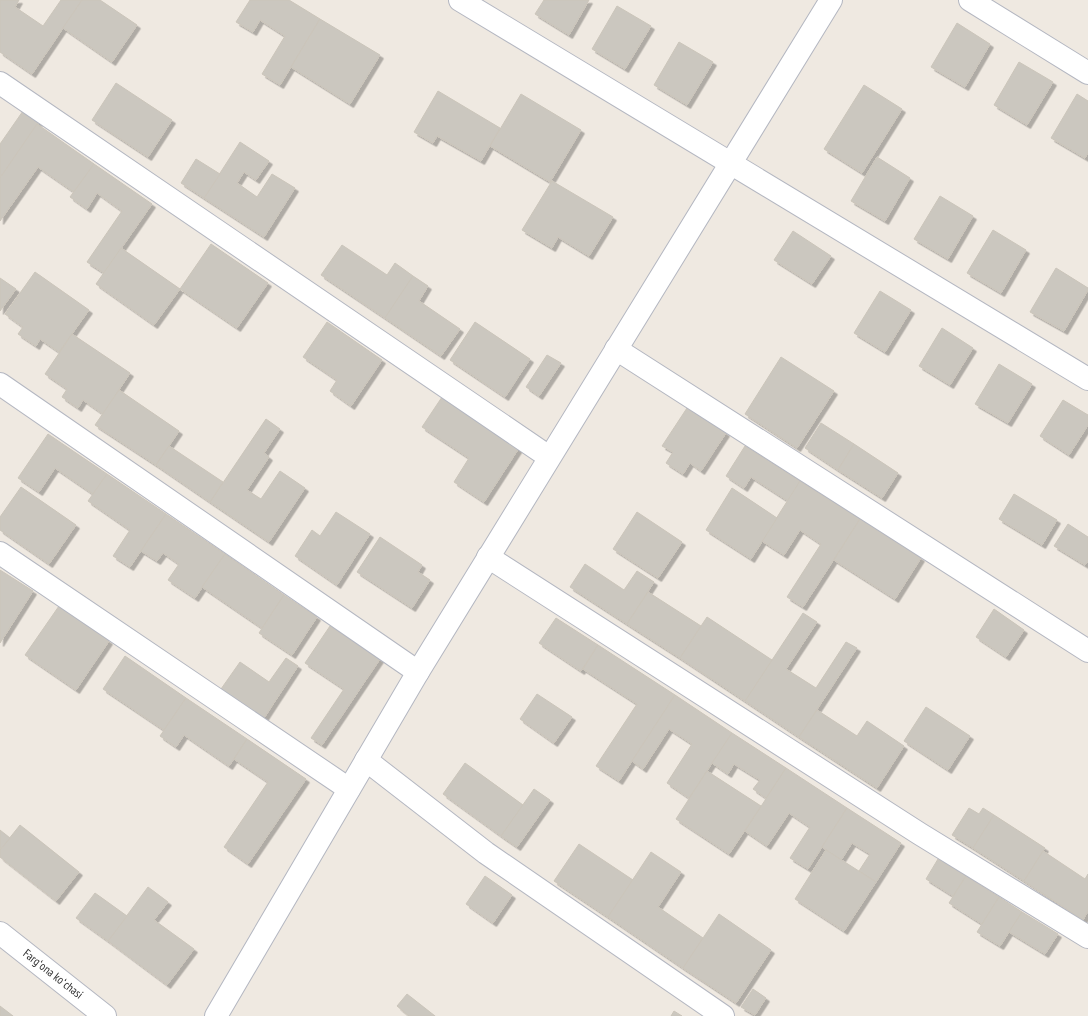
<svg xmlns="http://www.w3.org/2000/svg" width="1088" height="1016" font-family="'PT Sans Narrow',sans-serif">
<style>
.building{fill:#cbc7bf;stroke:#cbc5ba;filter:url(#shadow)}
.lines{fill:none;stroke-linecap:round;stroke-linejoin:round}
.minor-casing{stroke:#b4b7c1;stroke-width:24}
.minor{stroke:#fff;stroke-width:22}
.labels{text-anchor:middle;stroke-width:3.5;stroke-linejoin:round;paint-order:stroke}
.street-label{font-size:12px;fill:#2e2e2e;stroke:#fff}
</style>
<defs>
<filter id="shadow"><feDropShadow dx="3.5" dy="3.5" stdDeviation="0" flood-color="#0004"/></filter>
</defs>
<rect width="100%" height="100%" fill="#efe9e1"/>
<g class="building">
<path d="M 0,0 L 19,0 L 15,7 L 43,26 L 61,0 L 82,0 L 32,74 L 0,52 Z"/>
<path d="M 82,0 L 100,0 L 137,25 L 112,62 L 63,28 Z"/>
<path d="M 250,0 L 289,0 L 320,19 L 280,85 L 262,74 L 285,36 L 260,20 L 253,32 L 236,22 Z"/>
<path d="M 544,0 L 589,0 L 569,35 L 535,14 Z"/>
<path d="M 617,6 L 651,26 L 625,69 L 592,49 Z"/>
<path d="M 320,19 L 380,55 L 350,104 L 291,67 Z"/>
<path d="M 957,23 L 990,44 L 965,87 L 931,67 Z"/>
<path d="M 679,42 L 713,62 L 687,105 L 654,85 Z"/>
<path d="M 1019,62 L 1053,82 L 1027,125 L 994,105 Z"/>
<path d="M 116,83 L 172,120 L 148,157 L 92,120 Z"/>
<path d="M 864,85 L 902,109 L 862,173 L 824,149 Z"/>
<path d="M 438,91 L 500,128 L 481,161 L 437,136 L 433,143 L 414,132 Z"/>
<path d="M 521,94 L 581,130 L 550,182 L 490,146 Z"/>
<path d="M 1077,94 L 1088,101 L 1088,153 L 1085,158 L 1051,138 Z"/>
<path d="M 23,111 L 39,122 L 0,178 L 0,144 Z"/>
<path d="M 37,124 L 94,164 L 74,192 L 38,167 L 0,221 L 0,178 Z"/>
<path d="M 240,142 L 269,161 L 256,180 L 244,172 L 237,183 L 257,197 L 272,174 L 295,188 L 264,237 L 204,198 Z"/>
<path d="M 877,157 L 910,178 L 885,221 L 851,201 Z"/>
<path d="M 196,159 L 220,174 L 204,198 L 181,183 Z"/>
<path d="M 94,164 L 152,204 L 104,273 L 87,262 L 122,211 L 97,193 L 87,209 L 70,197 Z"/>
<path d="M 552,181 L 613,217 L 589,256 L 558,237 L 552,248 L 522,230 Z"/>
<path d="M 940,196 L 973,216 L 948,259 L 914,239 Z"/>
<path d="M 993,230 L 1026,250 L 1001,293 L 967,273 Z"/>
<path d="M 793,231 L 831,256 L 812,284 L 774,260 Z"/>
<path d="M 211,244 L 268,283 L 237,328 L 180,289 Z"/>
<path d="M 342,245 L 387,275 L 395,263 L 413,276 L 385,318 L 321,275 Z"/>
<path d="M 121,248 L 180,289 L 154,325 L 96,284 Z"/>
<path d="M 1056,268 L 1088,288 L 1088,290 L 1064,331 L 1030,312 Z"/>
<path d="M 35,272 L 89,310 L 59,352 L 40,339 L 36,346 L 18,334 L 23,327 L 5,314 Z"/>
<path d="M 413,276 L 428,286 L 419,301 L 460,329 L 441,356 L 385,318 Z"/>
<path d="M 0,278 L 16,289 L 0,311 Z"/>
<path d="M 880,291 L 911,310 L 885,352 L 854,333 Z"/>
<path d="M 327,322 L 382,360 L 351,406 L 330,391 L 337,380 L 303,357 Z"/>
<path d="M 475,322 L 530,359 L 505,397 L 450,360 Z"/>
<path d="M 942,328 L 973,348 L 950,385 L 919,366 Z"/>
<path d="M 72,334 L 130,373 L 103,414 L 83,400 L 78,408 L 62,397 L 67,389 L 45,374 Z"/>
<path d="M 547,355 L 561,363 L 539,396 L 526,387 Z"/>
<path d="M 781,357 L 834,391 L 797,448 L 745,414 Z"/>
<path d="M 999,364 L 1032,384 L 1008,423 L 975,404 Z"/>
<path d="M 119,390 L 179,431 L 156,465 L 95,425 Z"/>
<path d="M 442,397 L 519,448 L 484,502 L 454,482 L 469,458 L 422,427 Z"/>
<path d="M 1063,400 L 1088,415 L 1088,425 L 1069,455 L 1040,436 Z"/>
<path d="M 687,408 L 726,433 L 701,471 L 690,463 L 683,474 L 666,463 L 673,452 L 662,446 Z"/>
<path d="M 266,419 L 280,429 L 264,453 L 269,457 L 247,490 L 261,499 L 280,471 L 305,488 L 269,542 L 210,502 Z"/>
<path d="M 821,423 L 854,444 L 838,470 L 805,448 Z"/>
<path d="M 48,434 L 107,474 L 93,494 L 55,468 L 39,492 L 18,478 Z"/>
<path d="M 854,444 L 898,473 L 882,498 L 838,470 Z"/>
<path d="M 169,446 L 223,482 L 210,502 L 156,465 Z"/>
<path d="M 745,446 L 800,481 L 788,501 L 751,477 L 744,488 L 726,476 Z"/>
<path d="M 107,474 L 166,514 L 130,567 L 113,556 L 130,530 L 88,501 Z"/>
<path d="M 800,481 L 860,519 L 803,607 L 787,597 L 821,544 L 800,530 L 784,555 L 762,541 Z"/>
<path d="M 21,487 L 76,525 L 49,564 L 0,530 L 0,517 Z"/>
<path d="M 732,488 L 777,518 L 751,559 L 706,530 Z"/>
<path d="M 1014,494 L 1057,520 L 1042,545 L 999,519 Z"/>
<path d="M 336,512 L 370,534 L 337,585 L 295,556 L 312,530 L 320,536 Z"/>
<path d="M 637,512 L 682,542 L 658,578 L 613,549 Z"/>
<path d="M 166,514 L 225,554 L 195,598 L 168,580 L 179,564 L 163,553 L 157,561 L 141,551 Z"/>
<path d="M 860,519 L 921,558 L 895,599 L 834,560 Z"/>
<path d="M 1068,524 L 1088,537 L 1088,561 L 1085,565 L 1054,546 Z"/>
<path d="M 380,537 L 422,565 L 418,572 L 430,580 L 412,608 L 357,572 Z"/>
<path d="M 225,554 L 284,595 L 262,628 L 202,587 Z"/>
<path d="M 585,564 L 624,590 L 637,571 L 654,582 L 627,624 L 570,587 Z"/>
<path d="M 0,570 L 33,591 L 0,643 Z"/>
<path d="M 648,592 L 701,626 L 680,658 L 627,624 Z"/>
<path d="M 284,595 L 317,617 L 292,655 L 259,633 Z"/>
<path d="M 59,606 L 109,641 L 76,690 L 25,655 Z"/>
<path d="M 994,609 L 1024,630 L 1006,657 L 976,637 Z"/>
<path d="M 803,613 L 817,622 L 786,669 L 816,688 L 846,642 L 857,648 L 799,737 L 745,701 Z"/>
<path d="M 707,617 L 772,660 L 745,701 L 680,658 Z"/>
<path d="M 556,618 L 598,645 L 581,671 L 539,643 Z"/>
<path d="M 330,626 L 380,659 L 322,745 L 311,738 L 344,689 L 305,663 Z"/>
<path d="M 598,645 L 675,695 L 619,781 L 596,766 L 637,704 L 583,669 Z"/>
<path d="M 125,656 L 186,698 L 164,730 L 103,689 Z"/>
<path d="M 286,658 L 298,666 L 264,718 L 221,689 L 240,662 L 269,682 Z"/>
<path d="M 537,694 L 572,717 L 554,743 L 520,719 Z"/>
<path d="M 675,695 L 732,733 L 689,798 L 667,783 L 692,744 L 669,729 L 643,769 L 632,761 Z"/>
<path d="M 186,698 L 247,739 L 229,766 L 184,735 L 176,747 L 160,736 Z"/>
<path d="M 926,707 L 970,736 L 948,770 L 904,741 Z"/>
<path d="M 817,710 L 857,736 L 867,721 L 904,746 L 877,788 L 799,737 Z"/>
<path d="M 732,733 L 786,768 L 766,798 L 753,789 L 760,780 L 734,764 L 728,774 L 712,763 Z"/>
<path d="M 247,739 L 306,779 L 248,864 L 224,847 L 268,782 L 234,759 Z"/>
<path d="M 465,763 L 523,805 L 501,836 L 443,794 Z"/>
<path d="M 786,768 L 847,808 L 808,869 L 790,858 L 810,827 L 789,813 L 767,846 L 745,831 Z"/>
<path d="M 707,771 L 761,806 L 729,854 L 676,819 Z"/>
<path d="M 534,789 L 550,800 L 517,847 L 501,836 Z"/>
<path d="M 847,808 L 901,843 L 876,882 L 859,871 L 870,854 L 852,843 L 841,860 L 822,847 Z"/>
<path d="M 969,808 L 979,814 L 983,808 L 994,815 L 973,848 L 952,835 Z"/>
<path d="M 994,815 L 1045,848 L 1024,881 L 973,848 Z"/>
<path d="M 20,825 L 79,872 L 56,901 L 0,857 L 0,850 Z"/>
<path d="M 0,830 L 10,838 L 0,850 Z"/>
<path d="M 579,844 L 633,880 L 608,917 L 554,881 Z"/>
<path d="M 826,850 L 876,882 L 844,931 L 795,899 Z"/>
<path d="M 1043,851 L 1085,879 L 1088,874 L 1088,911 L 1083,920 L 1024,881 Z"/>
<path d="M 651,852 L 681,872 L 658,907 L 703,938 L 683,968 L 608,917 Z"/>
<path d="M 938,859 L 966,876 L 953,896 L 926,879 Z"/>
<path d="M 485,876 L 512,895 L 493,923 L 466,904 Z"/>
<path d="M 966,876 L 999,897 L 982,924 L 949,903 Z"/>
<path d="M 148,887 L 168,902 L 154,920 L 194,949 L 167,985 L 108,941 Z"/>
<path d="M 95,893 L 127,916 L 108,941 L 76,918 Z"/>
<path d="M 999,897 L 1022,912 L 1000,946 L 977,932 Z"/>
<path d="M 1022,912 L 1058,934 L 1045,954 L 1009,932 Z"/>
<path d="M 719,914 L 771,950 L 736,1003 L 683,968 Z"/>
<path d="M 753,989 L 766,998 L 755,1015 L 741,1007 Z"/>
<path d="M 407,994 L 435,1016 L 409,1016 L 397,1006 Z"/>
<path d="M 0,1006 L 13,1016 L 0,1016 Z"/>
<path d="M 674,1011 L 682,1016 L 671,1016 Z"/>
</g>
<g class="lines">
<defs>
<g id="minor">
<path d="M 460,0 L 1088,379"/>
<path d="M 970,0 L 1088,73"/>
<path d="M 0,83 L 549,457"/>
<path d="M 616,349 L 1088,651"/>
<path d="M 0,384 L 418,672"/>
<path d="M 0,553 L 349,789"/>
<path d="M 488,557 L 920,834 L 1088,937"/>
<path d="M 366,760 L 486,853 L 723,1016"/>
<path d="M 0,933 L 105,1016"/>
<path d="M 216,1016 L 418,672 L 831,0"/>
</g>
</defs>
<use href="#minor" class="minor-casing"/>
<use href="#minor" class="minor"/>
</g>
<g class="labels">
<g class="street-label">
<text transform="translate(53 974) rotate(38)" y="4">Fargʻona koʻchasi</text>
</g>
</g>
</svg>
